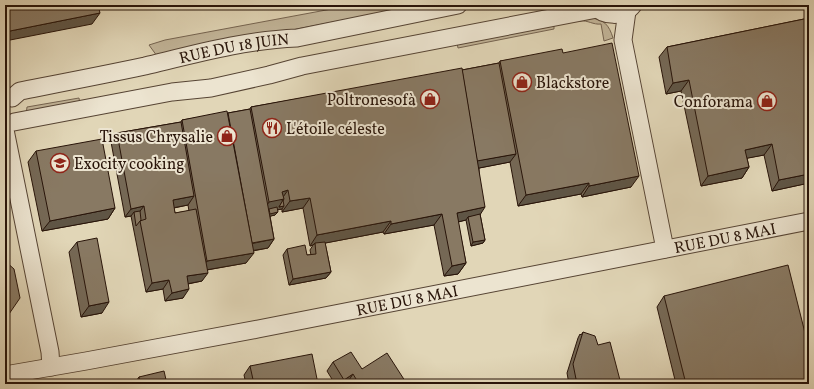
<svg xmlns="http://www.w3.org/2000/svg" width="814" height="389" font-family="Vollkorn,serif">
<style>
.green{fill:#c2b599;stroke:#756451}
.lines{fill:none;stroke-linecap:round;stroke-linejoin:round}
.minor-casing{stroke:#564434;stroke-width:19}
.minor{stroke:#ece4d0;stroke-width:17}
.wall{fill:#756855;stroke:#281409;fill-rule:evenodd}
.shaded-wall{fill:#5f5545;stroke:#281409}
.building{fill:#887963;stroke:#281409}
.labels{text-anchor:middle;stroke-width:4;stroke-linejoin:round;paint-order:stroke}
.street-label{font-size:16px;fill:#281409;stroke:#ece4d0}
.poi-label{font-size:16px;fill:#281409;stroke:#ece4d0;text-anchor:start}
</style>
<rect width="100%" height="100%" fill="#e1d6b7"/>
<filter id="stains"><feTurbulence type="fractalNoise" baseFrequency=".005" numOctaves="4"/><feColorMatrix values="0 0 0 0 .2 0 0 0 0 .09 0 0 0 0 .02 0 0 0 .5 -.17"/></filter>
<radialGradient id="worn" r=".72"><stop offset=".6" stop-color="#630" stop-opacity="0"/><stop offset="1" stop-color="#630" stop-opacity=".3"/></radialGradient>
<g class="green">
<path d="M 353,5 L 421,5 L 157,56 L 149,45 L 165,40 Z"/>
<path d="M 590,18 C 604,19 609,25 613,38 L 604,41 L 601,24 C 593,25 588,20 580,21 Z"/>
<path d="M 554,25 L 554,29 L 458,48 L 457,43 Z"/>
<path d="M 79,98 L 80,104 L 26,115 L 27,107 Z"/>
</g>
<g class="lines">
<defs>
<g id="minor">
<path d="M 593,5 C 604,17 623,18 633,5"/>
<path d="M 627,11 L 623,40 L 665,249"/>
<path id="s1" d="M 12,98 L 20,91 C 61,83 103,75 145,66 C 195,54 245,40 297,38 L 458,5"/>
<path d="M 14,122 L 172,92 L 211,88 L 269,75 L 302,66 L 597,9"/>
<path d="M 5,130 L 50,352 L 51,367"/>
<path id="s2" d="M 5,375 L 86,361 L 258,329 L 809,221"/>
</g>
</defs>
<use href="#minor" class="minor-casing"/>
<use href="#minor" class="minor"/>
</g>
<g class="wall">
<path d="M 809,18 L 809,183 L 772,191 L 764,155 L 747,158 L 749,167 L 742,178 L 701,186 L 681,91 L 666,94 L 659,57 L 667,47 Z"/>
<path d="M 563,53 L 631,187 L 582,197 L 581,194 L 518,206 L 510,162 L 479,168 L 480,214 L 485,240 L 483,243 L 471,246 L 466,220 L 458,222 L 466,263 L 458,274 L 444,276 L 434,225 L 384,234 L 383,232 L 325,243 L 331,272 L 326,278 L 289,285 L 283,255 L 287,249 L 307,255 L 311,255 L 310,250 L 313,245 L 310,246 L 303,208 L 282,212 L 282,209 L 277,210 L 275,215 L 270,216 L 274,239 L 268,248 L 253,251 L 246,263 L 207,270 L 202,281 L 188,284 L 183,298 L 165,301 L 163,289 L 146,292 L 131,216 L 125,217 L 111,142 L 117,133 L 181,122 L 182,120 L 228,113 L 250,109 L 251,107 L 462,70 L 499,63 L 500,61 ZM 188,205 L 189,211 L 175,213 L 174,208 Z"/>
<path d="M 36,151 L 115,208 L 108,219 L 42,231 L 28,162 Z"/>
<path d="M 77,242 L 102,313 L 81,317 L 69,252 Z"/>
<path d="M 809,277 L 809,285 L 807,279 Z"/>
<path d="M 664,296 L 809,384 L 676,384 L 657,307 Z"/>
<path d="M 583,332 L 598,345 L 621,384 L 569,384 L 567,373 L 578,338 L 580,334 L 581,335 Z"/>
<path d="M 333,362 L 362,369 L 407,384 L 348,384 L 347,383 L 346,384 L 335,384 L 327,371 Z"/>
<path d="M 250,366 L 318,384 L 246,384 L 244,375 Z"/>
<path d="M 139,377 L 167,384 L 134,384 Z"/>
</g>
<g class="shaded-wall">
<path d="M 100,13 L 92,24 L 5,41 L 5,32 Z"/>
<path d="M 689,80 L 681,91 L 666,94 L 673,83 Z"/>
<path d="M 772,144 L 764,155 L 738,160 L 745,150 Z"/>
<path d="M 516,154 L 510,162 L 469,170 L 475,161 Z"/>
<path d="M 749,167 L 742,178 L 701,186 L 708,176 Z"/>
<path d="M 809,174 L 809,183 L 772,191 L 779,180 Z"/>
<path d="M 639,176 L 631,187 L 582,197 L 589,186 Z"/>
<path d="M 589,183 L 581,194 L 518,206 L 526,195 Z"/>
<path d="M 288,190 L 281,200 L 284,199 L 279,207 L 284,206 L 282,209 L 265,212 L 264,210 L 269,202 L 282,192 Z"/>
<path d="M 194,196 L 188,205 L 167,209 L 173,200 Z"/>
<path d="M 310,198 L 303,208 L 282,212 L 290,201 Z"/>
<path d="M 144,206 L 137,215 L 134,212 L 131,216 L 125,217 L 131,209 Z"/>
<path d="M 485,207 L 478,218 L 468,217 L 466,220 L 449,224 L 457,213 Z"/>
<path d="M 115,208 L 108,219 L 42,231 L 50,221 Z"/>
<path d="M 278,212 L 275,215 L 263,218 L 265,214 Z"/>
<path d="M 442,214 L 434,225 L 384,234 L 391,224 Z"/>
<path d="M 391,221 L 383,232 L 315,245 L 315,243 L 313,245 L 310,246 L 317,235 Z"/>
<path d="M 274,239 L 268,248 L 244,252 L 250,244 Z"/>
<path d="M 485,240 L 483,243 L 471,246 L 473,242 Z"/>
<path d="M 254,253 L 246,263 L 200,271 L 207,261 Z"/>
<path d="M 466,263 L 458,274 L 444,276 L 452,266 Z"/>
<path d="M 331,272 L 326,278 L 289,285 L 293,279 Z"/>
<path d="M 208,273 L 202,281 L 181,285 L 187,276 Z"/>
<path d="M 169,280 L 163,289 L 146,292 L 152,283 Z"/>
<path d="M 189,289 L 183,298 L 165,301 L 172,293 Z"/>
<path d="M 109,302 L 102,313 L 81,317 L 89,306 Z"/>
<path d="M 9,314 L 5,320 L 5,315 Z"/>
<path d="M 353,374 L 347,383 L 346,384 L 342,384 L 344,380 Z"/>
</g>
<g class="building">
<path d="M 5,5 L 98,5 L 100,13 L 5,32 Z"/>
<path d="M 809,18 L 809,174 L 779,180 L 772,144 L 745,150 L 749,167 L 708,176 L 689,80 L 673,83 L 667,47 Z"/>
<path d="M 612,43 L 639,176 L 589,186 L 589,183 L 526,195 L 500,61 L 562,49 L 563,53 Z"/>
<path d="M 499,63 L 516,154 L 477,161 L 462,70 Z"/>
<path d="M 462,68 L 485,207 L 457,213 L 466,263 L 452,266 L 442,214 L 391,224 L 391,221 L 317,235 L 310,198 L 290,201 L 288,190 L 282,192 L 284,199 L 269,202 L 251,107 Z"/>
<path d="M 250,109 L 274,239 L 252,243 L 228,113 Z"/>
<path d="M 227,111 L 254,253 L 207,261 L 182,120 Z"/>
<path d="M 181,122 L 194,196 L 173,200 L 175,213 L 196,209 L 208,273 L 187,276 L 189,289 L 172,293 L 169,280 L 152,283 L 140,221 L 146,219 L 144,206 L 131,209 L 117,133 Z"/>
<path d="M 102,139 L 115,208 L 50,221 L 36,151 Z"/>
<path d="M 283,200 L 284,206 L 279,207 Z"/>
<path d="M 277,207 L 278,212 L 270,214 L 269,209 Z"/>
<path d="M 140,211 L 141,220 L 140,221 L 136,226 L 134,212 Z"/>
<path d="M 480,214 L 485,240 L 473,242 L 468,217 Z"/>
<path d="M 97,238 L 109,302 L 89,306 L 77,242 Z"/>
<path d="M 325,242 L 331,272 L 293,279 L 287,249 L 305,245 L 307,255 L 316,254 L 315,243 Z"/>
<path d="M 5,261 L 14,269 L 20,298 L 9,314 L 5,315 Z"/>
<path d="M 788,265 L 809,349 L 809,384 L 686,384 L 664,296 Z"/>
<path d="M 583,332 L 595,336 L 598,345 L 610,342 L 621,384 L 577,384 L 573,364 Z"/>
<path d="M 351,352 L 362,369 L 387,353 L 407,384 L 359,384 L 353,374 L 344,380 L 333,362 Z"/>
<path d="M 312,354 L 318,384 L 254,384 L 250,366 Z"/>
<path d="M 164,371 L 167,384 L 140,384 L 139,377 Z"/>
</g>
<defs>
<symbol id="shop-ring" viewBox="-11 -11 22 22"><circle r="9.5" fill="#ece4d0" stroke="#8f2418" stroke-width="1.5"/><path d="M-5-2.5h2.3a2.7 3.5 0 0 1 5.4 0H5L5.5 6h-11ZM-1.5-2.5h3a1.5 2.3 0 0 0-3 0Z" fill="#8f2418"/></symbol>
<symbol id="restaurant-ring" viewBox="-11 -11 22 22"><circle r="9.5" fill="#ece4d0" stroke="#8f2418" stroke-width="1.5"/><path d="M-5-6h1v4h1v-4h1v4h1v-4h1v5L-1.5 .5V6h-2V.5L-5-1ZM5-6V6H3V1.5H1.5Q1.5-4 5-6Z" fill="#8f2418"/></symbol>
<symbol id="school-ring" viewBox="-11 -11 22 22"><circle r="9.5" fill="#ece4d0" stroke="#8f2418" stroke-width="1.5"/><path d="M0-5L7-2L0 1L-7-2ZM-4 1L0 2.5L4 1V4Q0 6-4 4Z" fill="#8f2418"/></symbol>
</defs>
<g fill-rule="evenodd">
<use href="#shop-ring" x="511" y="71" width="22" height="22"/>
<use href="#shop-ring" x="419" y="88" width="22" height="22"/>
<use href="#shop-ring" x="756" y="90" width="22" height="22"/>
<use href="#restaurant-ring" x="261" y="117" width="22" height="22"/>
<use href="#shop-ring" x="216" y="125" width="22" height="22"/>
<use href="#school-ring" x="49" y="152" width="22" height="22"/>
</g>
<g class="labels">
<g class="street-label">
<text dy="6" stroke="none"><textPath href="#s1" startOffset="229">RUE DU 18 JUIN</textPath></text>
<text dy="6" stroke="none"><textPath href="#s2" startOffset="733">RUE DU 8 MAI</textPath></text>
<text dy="6" stroke="none"><textPath href="#s2" startOffset="409">RUE DU 8 MAI</textPath></text>
</g>
<g class="poi-label">
<text x="536" y="88">Blackstore</text>
<text x="416" y="105" text-anchor="end">Poltronesofà</text>
<text x="753" y="107" text-anchor="end">Conforama</text>
<text x="286" y="134">L'étoile céleste</text>
<text x="213" y="142" text-anchor="end">Tissus Chrysalie</text>
<text x="74" y="169">Exocity cooking</text>
</g>
</g>
<rect width="814" height="389" fill="none" stroke="#e1d6b7" stroke-width="20"/>
<rect x="6" y="6" width="802" height="377" fill="none" stroke="#281409" stroke-width="2"/>
<rect x="10" y="10" width="794" height="369" fill="none" stroke="#281409"/>
<rect width="100%" height="100%" filter="url(#stains)"/>
<rect width="100%" height="100%" fill="url(#worn)"/>
</svg>
